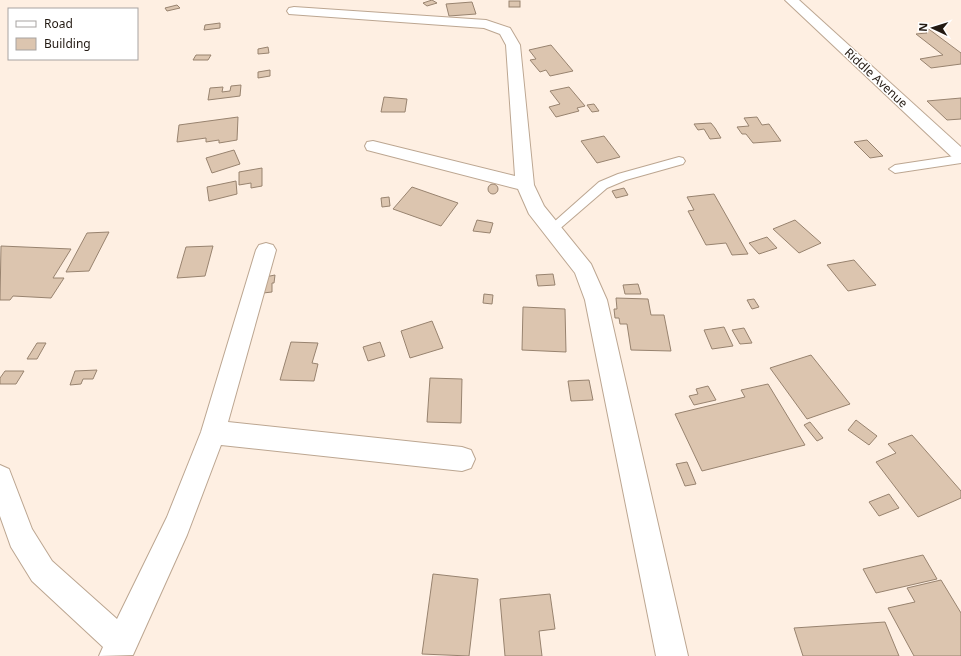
<svg xmlns="http://www.w3.org/2000/svg" width="961" height="656" font-family="'Noto Sans',sans-serif">
<style>
.building{fill:#dcc5af;stroke:#98836f}
.lines{fill:none;stroke-linecap:round;stroke-linejoin:round}
.lane-casing{stroke:#bca691;stroke-width:2}
.street-casing{stroke:#bca691;stroke-width:2}
.lane{fill:#fff;fill-rule:evenodd}
.street{fill:#fff;fill-rule:evenodd}
.labels{text-anchor:middle;stroke-width:3;stroke-linejoin:round;paint-order:stroke}
.far-street-label{font-size:12px;fill:#231a13;stroke:#fff}
</style>
<rect width="100%" height="100%" fill="#feefe2"/>
<g class="building">
<path d="M 432,0 L 437,3 L 427,6 L 423,3 Z"/>
<rect x="509" y="1" width="11" height="6"/>
<path d="M 472,2 L 476,14 L 449,16 L 446,4 Z"/>
<path d="M 177,5 L 180,8 L 167,11 L 165,8 Z"/>
<path d="M 220,23 L 220,28 L 204,30 L 205,25 Z"/>
<path d="M 920,27 L 926,27 L 961,53 L 961,64 L 931,68 L 920,59 L 943,55 L 916,34 L 927,33 Z"/>
<path d="M 551,45 L 573,71 L 550,76 L 546,70 L 540,72 L 530,60 L 536,59 L 529,50 Z"/>
<path d="M 268,47 L 269,53 L 258,54 L 258,49 Z"/>
<path d="M 196,55 L 211,55 L 208,60 L 193,60 Z"/>
<path d="M 270,70 L 270,76 L 258,78 L 258,72 Z"/>
<path d="M 241,85 L 240,96 L 208,100 L 210,88 L 223,87 L 222,92 L 230,91 L 231,86 Z"/>
<path d="M 569,87 L 585,106 L 577,108 L 579,111 L 556,117 L 549,107 L 560,104 L 550,91 Z"/>
<path d="M 384,97 L 407,99 L 405,112 L 381,112 Z"/>
<path d="M 961,98 L 961,119 L 947,120 L 927,101 Z"/>
<path d="M 594,104 L 599,111 L 592,112 L 587,105 Z"/>
<path d="M 238,117 L 237,140 L 219,143 L 219,140 L 206,142 L 206,138 L 177,142 L 179,125 Z"/>
<path d="M 757,117 L 762,125 L 769,124 L 781,141 L 753,143 L 746,134 L 742,134 L 737,127 L 749,126 L 744,118 Z"/>
<path d="M 711,123 L 715,128 L 721,138 L 710,139 L 704,129 L 698,130 L 694,124 Z"/>
<path d="M 604,136 L 620,157 L 597,163 L 581,141 Z"/>
<path d="M 867,140 L 883,156 L 870,158 L 854,142 Z"/>
<path d="M 234,150 L 240,164 L 212,173 L 206,158 Z"/>
<path d="M 262,168 L 262,186 L 251,188 L 251,183 L 239,185 L 239,172 Z"/>
<path d="M 236,181 L 237,194 L 209,201 L 207,187 Z"/>
<circle cx="493" cy="189" r="5"/>
<path d="M 412,187 L 458,203 L 441,226 L 393,209 Z"/>
<path d="M 624,188 L 628,195 L 616,198 L 612,191 Z"/>
<path d="M 714,194 L 748,254 L 732,255 L 726,243 L 706,245 L 688,211 L 694,210 L 687,197 Z"/>
<path d="M 389,197 L 390,206 L 382,207 L 381,198 Z"/>
<path d="M 477,220 L 493,223 L 490,233 L 473,231 Z"/>
<path d="M 795,220 L 821,243 L 799,253 L 773,229 Z"/>
<path d="M 109,232 L 89,271 L 66,272 L 87,233 Z"/>
<path d="M 767,237 L 777,248 L 759,254 L 749,243 Z"/>
<path d="M 1,246 L 71,249 L 53,278 L 64,278 L 51,298 L 13,296 L 10,300 L 0,300 Z"/>
<path d="M 213,246 L 205,276 L 177,278 L 186,247 Z"/>
<path d="M 854,260 L 876,285 L 848,291 L 827,265 Z"/>
<path d="M 553,274 L 555,285 L 538,286 L 536,275 Z"/>
<path d="M 275,275 L 274,283 L 272,283 L 272,292 L 263,293 L 265,277 Z"/>
<path d="M 638,284 L 641,294 L 625,294 L 623,285 Z"/>
<path d="M 484,294 L 493,295 L 492,304 L 483,303 Z"/>
<path d="M 616,298 L 648,299 L 651,315 L 664,315 L 671,351 L 631,350 L 627,324 L 620,324 L 619,318 L 615,318 L 614,309 L 617,309 Z"/>
<path d="M 754,299 L 759,307 L 752,309 L 747,300 Z"/>
<path d="M 523,307 L 565,309 L 566,352 L 522,350 Z"/>
<path d="M 432,321 L 443,348 L 410,358 L 401,331 Z"/>
<path d="M 724,327 L 733,346 L 712,349 L 704,330 Z"/>
<path d="M 744,328 L 752,343 L 740,344 L 732,330 Z"/>
<path d="M 291,342 L 318,343 L 312,363 L 318,364 L 314,381 L 280,380 Z"/>
<path d="M 380,342 L 385,356 L 368,361 L 363,347 Z"/>
<path d="M 37,343 L 46,343 L 37,359 L 27,359 Z"/>
<path d="M 811,355 L 850,404 L 807,419 L 770,368 Z"/>
<path d="M 97,370 L 93,379 L 83,379 L 81,384 L 70,385 L 75,371 Z"/>
<path d="M 5,371 L 24,371 L 16,384 L 0,384 L 0,378 Z"/>
<path d="M 430,378 L 462,379 L 461,423 L 427,422 Z"/>
<path d="M 589,380 L 593,400 L 571,401 L 568,381 Z"/>
<path d="M 768,384 L 805,445 L 702,471 L 675,414 L 745,397 L 741,390 Z"/>
<path d="M 708,386 L 716,400 L 694,405 L 689,396 L 698,394 L 696,389 Z"/>
<path d="M 856,420 L 877,436 L 869,445 L 848,430 Z"/>
<path d="M 810,422 L 823,438 L 817,441 L 804,425 Z"/>
<path d="M 912,435 L 961,491 L 961,498 L 918,517 L 876,462 L 896,453 L 888,444 Z"/>
<path d="M 687,462 L 696,484 L 685,486 L 676,464 Z"/>
<path d="M 889,494 L 899,508 L 879,516 L 869,502 Z"/>
<path d="M 923,555 L 937,579 L 876,593 L 863,569 Z"/>
<path d="M 433,574 L 478,579 L 469,656 L 422,654 Z"/>
<path d="M 941,580 L 961,613 L 961,656 L 914,656 L 888,608 L 915,602 L 907,588 Z"/>
<path d="M 550,594 L 555,629 L 539,631 L 542,656 L 505,656 L 500,599 Z"/>
<path d="M 885,622 L 899,656 L 803,656 L 794,628 Z"/>
</g>
<g class="lines">
<defs>
<g id="lane">
<path d="M 961,155 L 961,163 L 895,173 L 889,169 L 895,165 Z"/>
<path d="M 679,157 L 683,158 L 685,161 L 683,164 L 626,180 L 607,188 L 556,232 L 548,232 L 546,229 L 599,182 L 618,174 Z"/>
</g>
<g id="street">
<path d="M 785,0 L 799,0 L 961,147 L 961,162 L 955,160 Z"/>
<path d="M 294,7 L 486,20 L 510,28 L 520,45 L 534,185 L 544,206 L 591,264 L 607,300 L 688,656 L 656,656 L 585,300 L 575,273 L 529,214 L 518,189 L 367,150 L 365,146 L 367,142 L 373,141 L 515,176 L 506,45 L 500,34 L 484,28 L 289,14 L 287,11 L 289,8 Z"/>
<path d="M 266,243 L 273,245 L 276,250 L 228,422 L 462,447 L 471,450 L 475,459 L 471,468 L 462,471 L 221,445 L 187,535 L 133,655 L 99,656 L 103,647 L 32,581 L 11,547 L 0,516 L 0,465 L 9,469 L 32,529 L 52,561 L 117,619 L 167,517 L 201,432 L 256,250 L 259,245 Z"/>
</g>
</defs>
<use href="#lane" class="lane-casing"/>
<use href="#street" class="street-casing"/>
<use href="#lane" class="lane"/>
<use href="#street" class="street"/>
</g>
<g class="labels">
<g class="far-street-label">
<text transform="translate(876 78) rotate(43)" y="4">Riddle Avenue</text>
</g>
</g>
<rect x="8" y="8" width="130" height="52" fill="#ffffff" stroke="#a7a3a1"/>
<rect x="16" y="21" width="20" height="6" fill="#ffffff" stroke="#a7a3a1"/>
<text x="44" y="28" font-size="12" fill="#231a13">Road</text>
<rect x="16" y="38" width="20" height="12" fill="#dcc5af" stroke="#a7a3a1"/>
<text x="44" y="48" font-size="12" fill="#231a13">Building</text>
<g transform="translate(933 28) rotate(274)" stroke="#ffffff" stroke-width="3" paint-order="stroke">
<path d="M0-3L7 15L0 10L-7 15Z" fill="#231a13"/>
<text y="-6" font-size="11" font-weight="bold" text-anchor="middle" fill="#231a13">N</text>
</g>
</svg>
